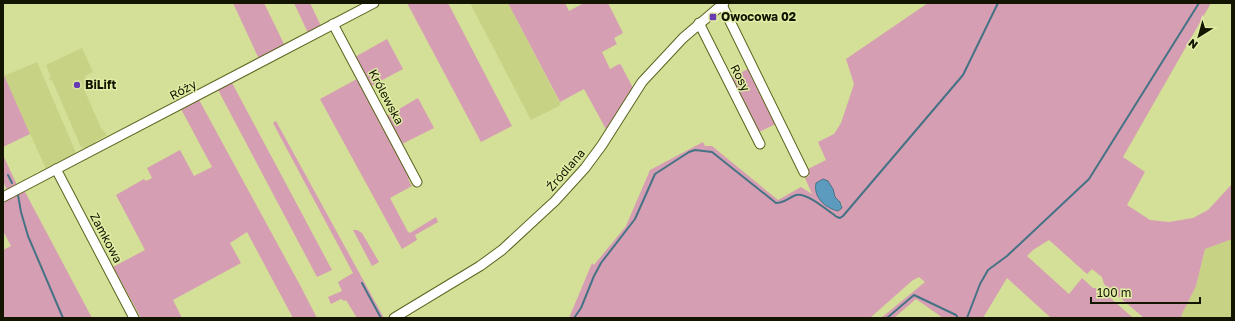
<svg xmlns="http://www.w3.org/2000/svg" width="1235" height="321" font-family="'Golos Text',sans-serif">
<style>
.built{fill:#c7d284}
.green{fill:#d69eb3;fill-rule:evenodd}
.water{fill:#5c9abe;stroke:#467285}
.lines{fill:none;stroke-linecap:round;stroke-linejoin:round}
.stream{stroke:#467285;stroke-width:2}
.street-casing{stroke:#5c631e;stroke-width:11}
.street{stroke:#fff;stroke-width:9}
.poi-dot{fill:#663bb3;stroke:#e1eca5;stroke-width:1.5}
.labels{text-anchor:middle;stroke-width:3;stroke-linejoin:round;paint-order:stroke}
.poi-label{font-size:12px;font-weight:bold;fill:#131500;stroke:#e1eca5;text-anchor:start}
.street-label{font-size:12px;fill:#131500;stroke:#e1eca5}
</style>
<rect width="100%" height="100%" fill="#d4df98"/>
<g class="built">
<path d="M 470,3 L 508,3 L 561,105 L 531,120 Z"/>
<path d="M 82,48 L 93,72 L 85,76 L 88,85 L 83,87 L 101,128 L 107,135 L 96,141 L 95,143 L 86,148 L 81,147 L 52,80 L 51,81 L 49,78 L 51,77 L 46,65 Z"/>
<path d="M 37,62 L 76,153 L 46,169 L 4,76 Z"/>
<path d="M 1232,239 L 1232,318 L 1183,318 L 1181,316 L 1196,286 L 1205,249 Z"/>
</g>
<g class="green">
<path d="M 233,3 L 264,3 L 285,46 L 259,59 Z"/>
<path d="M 294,3 L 310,3 L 321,26 L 308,33 Z"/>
<path d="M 407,3 L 448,3 L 512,126 L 481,142 Z"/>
<path d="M 508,3 L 565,3 L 569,11 L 584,3 L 608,3 L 623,33 L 614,38 L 617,44 L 602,52 L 610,69 L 619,64 L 621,65 L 633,88 L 619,109 L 607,131 L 584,89 L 560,102 Z"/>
<path d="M 928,3 L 1211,3 L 1123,157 L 1145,172 L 1127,205 L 1150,220 L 1169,222 L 1193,218 L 1208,210 L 1232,184 L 1232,239 L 1205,249 L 1196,286 L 1181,316 L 1183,318 L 1144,318 L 1104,284 L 1102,277 L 1092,269 L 1087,274 L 1049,240 L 1033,250 L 1027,256 L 1069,294 L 1082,278 L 1093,288 L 1099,288 L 1132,317 L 1131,318 L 1051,318 L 1007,278 L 983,318 L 943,318 L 916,299 L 894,318 L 881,318 L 925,282 L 919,277 L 913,280 L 870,318 L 569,318 L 592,263 L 594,265 L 626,226 L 650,170 L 703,142 L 705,146 L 712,146 L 778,200 L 801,187 L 812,194 L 805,178 L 809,176 L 806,170 L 826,160 L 818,142 L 834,134 L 841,123 L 854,84 L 846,59 ZM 828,181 L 833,189 L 835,197 L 842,204 L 842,208 L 815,190 L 816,183 Z"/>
<path d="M 387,39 L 403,69 L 371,86 L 355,57 Z"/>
<path d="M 750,68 L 778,123 L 757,133 L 730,78 Z"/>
<path d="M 3,73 L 30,134 L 3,147 Z"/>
<path d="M 357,79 L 410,178 L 408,179 L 412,186 L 390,198 L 408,232 L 410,233 L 436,217 L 438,222 L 415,235 L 417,240 L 402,249 L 320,99 Z"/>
<path d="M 231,81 L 332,270 L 317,277 L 217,88 Z"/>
<path d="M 198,98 L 301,287 L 317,318 L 293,318 L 247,232 L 230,243 L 241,263 L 173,300 L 182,318 L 141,318 L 113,267 L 145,250 L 116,195 L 144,179 L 146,181 L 152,178 L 147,168 L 180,150 L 194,176 L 212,167 L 180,107 Z"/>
<path d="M 418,98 L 434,128 L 402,144 L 387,116 Z"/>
<path d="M 276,121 L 384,318 L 357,318 L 346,300 L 344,301 L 341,299 L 331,304 L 328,297 L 342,291 L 338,282 L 353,273 L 273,123 Z"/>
<path d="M 3,155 L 17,185 L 7,190 L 3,181 Z"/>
<path d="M 24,190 L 92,318 L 3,318 L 3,250 L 11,246 L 3,231 L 3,201 Z"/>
<path d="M 353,230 L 357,230 L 362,233 L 379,262 L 372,266 Z"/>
</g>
<path class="water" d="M 823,179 L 828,181 L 833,189 L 835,197 L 840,202 L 842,208 L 838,211 C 825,208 813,197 816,183 Z"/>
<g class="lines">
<g class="stream">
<path d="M 8,175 L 12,183"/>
<path d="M 18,195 L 21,212 L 28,236 L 63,318"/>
<path d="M 362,283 L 381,318"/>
<path d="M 574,318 L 581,308 L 594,276 L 601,263 L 635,219 L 655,174 L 689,152 L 695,150 L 712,152 L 776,203 C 784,203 788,198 796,195 C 807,192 828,211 837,217 L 840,218 L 843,216 L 963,75 L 998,3"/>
<path d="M 887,318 L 914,295 L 956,315 L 958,318"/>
<path d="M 967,318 L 980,284 L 988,270 L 1007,256 L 1089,179 L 1199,3"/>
</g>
<defs>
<g id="street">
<path d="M 722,5 L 804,172"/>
<path d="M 699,23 L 760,144"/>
<path d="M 333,24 L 417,182"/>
<path d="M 56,169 L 134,318"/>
<path d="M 3,197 L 374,3"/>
<path d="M 394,318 L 480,266 L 502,250 L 555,201 L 585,168 L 602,145 L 642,82 L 683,38 L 724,3"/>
</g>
</defs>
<use href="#street" class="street-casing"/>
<use href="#street" class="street"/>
</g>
<g class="poi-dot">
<rect x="709" y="13" width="8" height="8" rx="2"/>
<circle cx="77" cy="85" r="4"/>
</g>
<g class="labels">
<g class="poi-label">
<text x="721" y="21">Owocowa 02</text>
<text x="85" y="89">BiLift</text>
</g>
<g class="street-label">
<text transform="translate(740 78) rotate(63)" y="4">Rosy</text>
<text transform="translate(183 90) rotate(-28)" y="4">Róży</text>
<text transform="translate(386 97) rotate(62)" y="4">Królewska</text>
<text transform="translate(566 170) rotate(-49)" y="4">Źródlana</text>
<text transform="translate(106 238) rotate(62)" y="4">Zamkowa</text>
</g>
</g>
<rect width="1235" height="321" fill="none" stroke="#131500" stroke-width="8"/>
<g transform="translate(1199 36) rotate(217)" stroke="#e1eca5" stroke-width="3" paint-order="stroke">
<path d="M0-3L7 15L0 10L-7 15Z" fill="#131500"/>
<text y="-6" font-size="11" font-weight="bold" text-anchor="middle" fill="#131500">N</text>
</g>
<path d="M1091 297v6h109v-6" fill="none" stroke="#131500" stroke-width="2"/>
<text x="1097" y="297" font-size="12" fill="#131500" stroke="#e1eca5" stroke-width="3" paint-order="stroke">100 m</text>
</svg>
